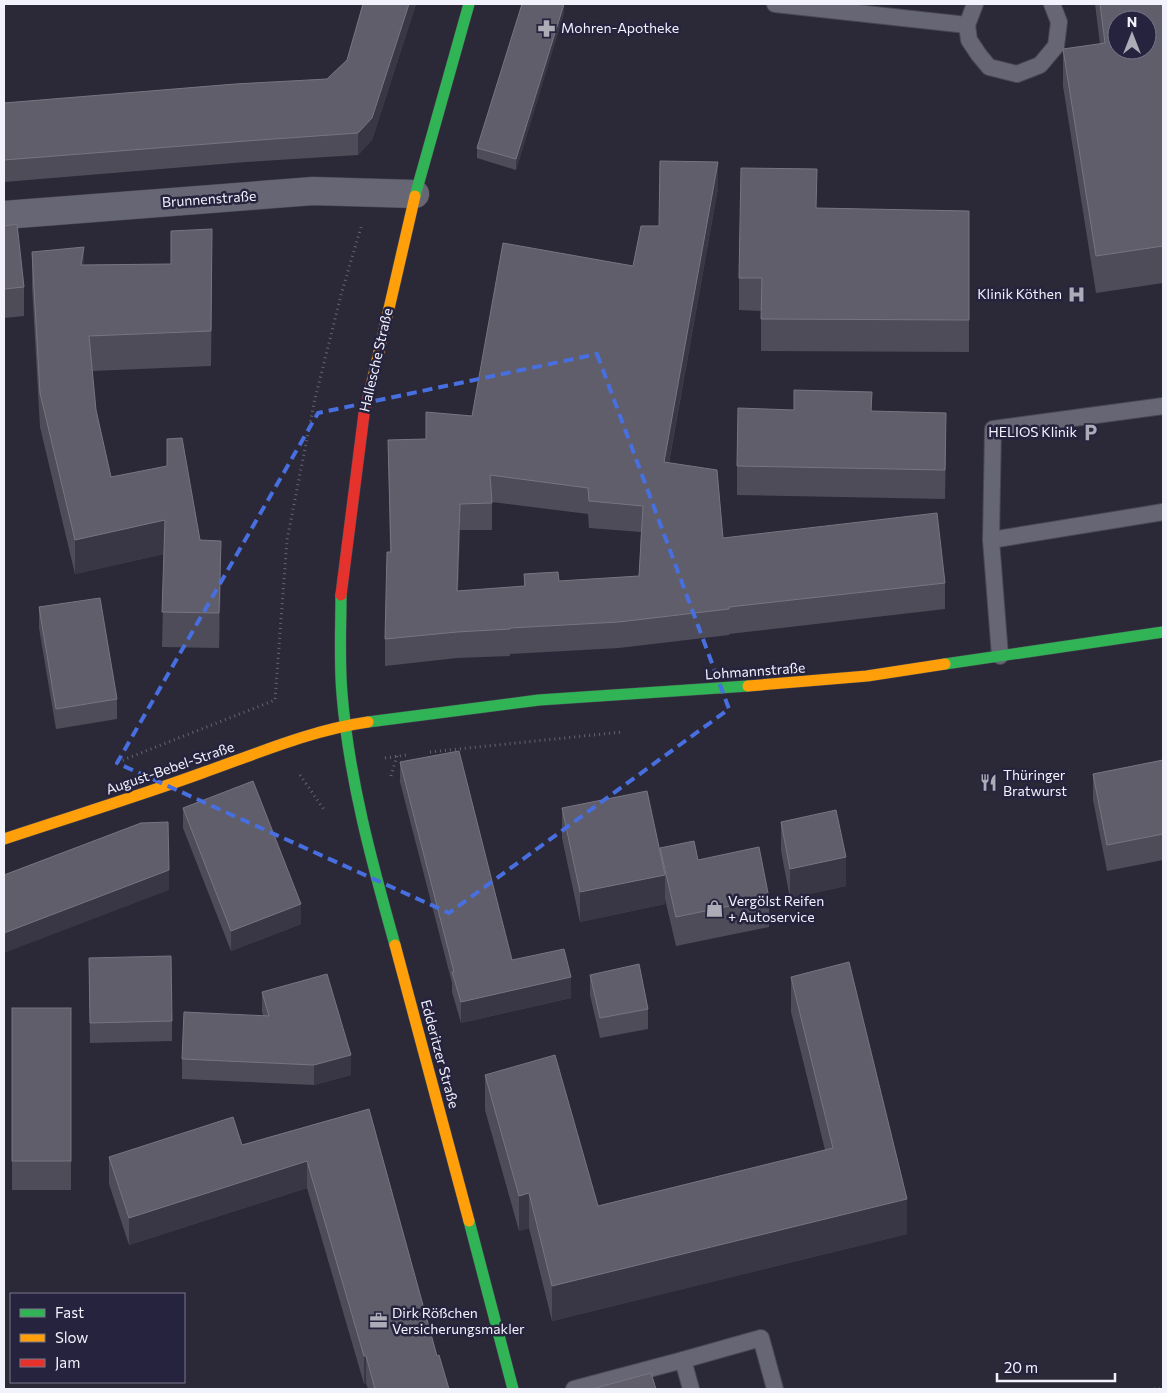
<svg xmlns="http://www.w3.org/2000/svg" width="1167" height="1393" font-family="Commissioner,sans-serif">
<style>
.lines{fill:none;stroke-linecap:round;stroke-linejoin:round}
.lane-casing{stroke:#494853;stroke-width:18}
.street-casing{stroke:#494853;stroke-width:29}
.fast-casing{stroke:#494853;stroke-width:12}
.slow-casing{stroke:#494853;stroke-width:12}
.jam-casing{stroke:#494853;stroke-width:12}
.path{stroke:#65646f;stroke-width:3;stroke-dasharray:1 4;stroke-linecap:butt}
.lane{stroke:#676674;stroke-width:16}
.street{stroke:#676674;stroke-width:28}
.fast{stroke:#30b455;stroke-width:11}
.slow{stroke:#ff9f0a;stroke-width:11}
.jam{stroke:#e5322d;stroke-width:11}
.wall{fill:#4e4c59;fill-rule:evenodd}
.shaded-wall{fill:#393745}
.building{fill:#605e6b;stroke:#777582;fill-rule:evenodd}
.marked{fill:none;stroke:#486fdf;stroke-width:4;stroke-dasharray:10 6;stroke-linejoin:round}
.labels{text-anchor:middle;stroke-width:5;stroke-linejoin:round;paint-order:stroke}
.poi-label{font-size:14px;fill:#f2f2fc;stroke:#26233e;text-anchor:start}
.street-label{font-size:14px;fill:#f2f2fc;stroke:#26233e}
</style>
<rect width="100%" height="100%" fill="#2b2938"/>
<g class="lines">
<defs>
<g id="lane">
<path d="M 775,4 L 967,25"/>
<path d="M 975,4 L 967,25 L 969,40 L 979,55 L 989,67 L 1017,74 L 1040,65 L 1056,46 L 1059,22 L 1052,4"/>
<path d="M 991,540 L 1163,512"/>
<path d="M 1000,656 L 991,540 L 993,429 L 1163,406"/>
<path d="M 683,1360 L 761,1338 L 775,1389"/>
<path d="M 574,1389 L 683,1360 L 691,1389"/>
</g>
<path id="street" d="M 4,215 L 313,191 L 415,194"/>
<g id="fast">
<path d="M 415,196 L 469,4"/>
<path d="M 341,595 C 341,627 339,661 342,694 C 349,779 372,863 395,945"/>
<path d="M 945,664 L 1163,632"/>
<path d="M 368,722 L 539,700 L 748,686"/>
<path d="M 469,1221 L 513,1389"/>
</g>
<g id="slow">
<path d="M 372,382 L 415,196"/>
<path d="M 748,686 L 867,676 L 945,664"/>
<path d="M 4,839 C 70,817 136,797 202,773 C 256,754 311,730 368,722"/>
<path d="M 395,945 L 469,1221"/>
</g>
<path id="jam" d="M 341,595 L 364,414 L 372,382"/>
</defs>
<use href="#lane" class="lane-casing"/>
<use href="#street" class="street-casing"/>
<use href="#fast" class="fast-casing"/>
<use href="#slow" class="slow-casing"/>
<use href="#jam" class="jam-casing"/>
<g class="path">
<path d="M 430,752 L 622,732"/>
<path d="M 385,758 L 406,755"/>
<path d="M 118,762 L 275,700 L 287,540 L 314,403 L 341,295 L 361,227"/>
<path d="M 300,775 L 325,811"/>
<path d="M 391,776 L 397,756"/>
<path d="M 1154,1389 L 1163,1389"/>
</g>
<use href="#lane" class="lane"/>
<use href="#street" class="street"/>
<use href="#fast" class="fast"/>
<use href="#slow" class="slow"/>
<use href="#jam" class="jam"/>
</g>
<g class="wall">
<path d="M 363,4 L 416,4 L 372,140 L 358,155 L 246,162 L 4,182 L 4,103 L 327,79 L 347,60 Z"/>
<path d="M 564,4 L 564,13 L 516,170 L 477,158 L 477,148 Z"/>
<path d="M 1095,4 L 1163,4 L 1163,283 L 1096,293 L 1063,86 L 1063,49 L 1100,44 Z"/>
<path d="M 718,188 L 669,463 L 723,538 L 945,583 L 945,609 L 729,634 L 729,635 L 619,648 L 510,654 L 510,656 L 457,658 L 385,666 L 385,639 L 390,552 L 388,440 L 426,439 L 472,416 L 633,266 L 659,226 ZM 492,502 L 588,514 L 589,528 L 641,532 L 639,576 L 559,581 L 524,574 L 524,586 L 458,591 L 460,530 L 492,530 Z"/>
<path d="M 816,208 L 969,211 L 969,352 L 761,351 L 761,311 L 739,310 L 739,278 Z"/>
<path d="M 4,226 L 24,287 L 24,316 L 4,318 Z"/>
<path d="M 32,252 L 84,265 L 212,264 L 211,366 L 92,371 L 96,410 L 111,477 L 200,540 L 221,576 L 219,648 L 162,647 L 164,554 L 75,574 L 40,427 L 32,287 Z"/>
<path d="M 872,411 L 946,443 L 945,499 L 737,495 L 737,466 Z"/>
<path d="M 39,607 L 117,699 L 117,719 L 56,729 L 39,628 Z"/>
<path d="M 1163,760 L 1163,860 L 1107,871 L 1093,800 L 1093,774 Z"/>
<path d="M 400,762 L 512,960 L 571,998 L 461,1023 L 452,992 L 452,983 L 400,782 Z"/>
<path d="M 183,808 L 301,924 L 231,951 L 183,828 Z"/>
<path d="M 562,808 L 660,852 L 660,848 L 698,860 L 769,898 L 769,927 L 676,946 L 665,899 L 665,904 L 580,922 L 562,838 Z"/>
<path d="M 781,822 L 846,886 L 790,898 L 781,851 Z"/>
<path d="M 89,958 L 172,1021 L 172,1041 L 90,1043 Z"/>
<path d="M 590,975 L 648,1009 L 648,1029 L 600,1038 L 590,995 Z"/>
<path d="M 791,977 L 907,1234 L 552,1321 L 529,1228 L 519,1231 L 485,1110 L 485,1075 L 598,1206 L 825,1150 L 791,1012 Z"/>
<path d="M 262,992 L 351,1075 L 314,1085 L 182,1079 L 182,1059 L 263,1015 L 262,1012 Z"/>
<rect x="12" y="1008" width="59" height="182"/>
<path d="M 369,1109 L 437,1356 L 449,1389 L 368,1389 L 366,1383 L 364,1384 L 307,1188 L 129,1245 L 109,1184 L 109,1157 L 242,1145 Z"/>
</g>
<g class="shaded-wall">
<path d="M 409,4 L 416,4 L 372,140 L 358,155 L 358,133 Z"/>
<path d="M 564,4 L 564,13 L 516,170 L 516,159 Z"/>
<path d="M 718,162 L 718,188 L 664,489 L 664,462 Z"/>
<path d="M 212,229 L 212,264 L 211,366 L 211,331 Z"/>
<path d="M 84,247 L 84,282 L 81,265 Z"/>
<path d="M 460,504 L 460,530 L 457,617 L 457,591 Z"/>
<path d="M 165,520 L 165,554 L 75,574 L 75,540 Z"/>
<path d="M 221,541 L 221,576 L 219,648 L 219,613 Z"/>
<path d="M 846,857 L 846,886 L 790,898 L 790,869 Z"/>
<path d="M 169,870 L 169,890 L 4,953 L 4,933 Z"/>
<path d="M 665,875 L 665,904 L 580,922 L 580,892 Z"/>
<path d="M 301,904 L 301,924 L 231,951 L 231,931 Z"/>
<path d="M 571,977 L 571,998 L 461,1023 L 461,1002 Z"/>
<path d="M 351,1055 L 351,1075 L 314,1085 L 314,1065 Z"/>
<path d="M 307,1161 L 307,1188 L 129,1245 L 129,1218 Z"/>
<path d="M 529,1193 L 529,1228 L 519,1231 L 519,1196 Z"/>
<path d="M 907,1199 L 907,1234 L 552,1321 L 552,1286 Z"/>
<path d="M 364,1356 L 366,1356 L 366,1383 L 364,1384 Z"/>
</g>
<g class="building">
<path d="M 363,4 L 409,4 L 372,118 L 358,133 L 246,141 L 4,160 L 4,103 L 235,84 L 327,79 L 347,60 Z"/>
<path d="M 522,4 L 564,4 L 516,159 L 477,148 Z"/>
<path d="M 1100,4 L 1163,4 L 1163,246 L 1096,256 L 1063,49 L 1105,43 ZM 1117,20 L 1147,20 L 1147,50 L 1117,50 Z"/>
<path d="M 660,161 L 718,162 L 664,462 L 717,470 L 723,538 L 937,513 L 945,583 L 729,607 L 729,609 L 619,622 L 510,628 L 510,629 L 457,632 L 385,639 L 387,552 L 391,552 L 388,440 L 426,439 L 426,412 L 472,416 L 503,243 L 633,266 L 641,226 L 659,226 ZM 490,475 L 588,488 L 589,501 L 643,506 L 639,576 L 559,581 L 558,572 L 524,574 L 525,586 L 457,591 L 460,504 L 492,503 Z"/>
<path d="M 741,168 L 817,169 L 816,208 L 969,211 L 969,320 L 761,319 L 762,278 L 739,278 Z"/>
<path d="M 17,224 L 24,287 L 4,289 L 4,226 Z"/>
<path d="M 212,229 L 211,331 L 89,336 L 96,410 L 111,477 L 167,466 L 167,439 L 182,438 L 200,540 L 221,541 L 219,613 L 162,612 L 165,520 L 75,540 L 40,393 L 32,252 L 84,247 L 81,265 L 171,264 L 171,231 Z"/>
<path d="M 794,390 L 872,392 L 871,411 L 946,413 L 945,470 L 737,466 L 738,408 L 794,410 Z"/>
<path d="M 100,598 L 117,699 L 56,709 L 39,607 Z"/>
<path d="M 459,751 L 512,960 L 564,949 L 571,977 L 461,1002 L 452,972 L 454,972 L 400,762 Z"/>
<path d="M 1163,760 L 1163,834 L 1107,845 L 1093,774 Z"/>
<path d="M 253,781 L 301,904 L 231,931 L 183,808 Z"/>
<path d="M 647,791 L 665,875 L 580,892 L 562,808 Z"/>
<path d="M 836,810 L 846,857 L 790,869 L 781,822 Z"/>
<path d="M 168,822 L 169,870 L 4,933 L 4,875 L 141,823 Z"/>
<path d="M 694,841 L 698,860 L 759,847 L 769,898 L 676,917 L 660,848 Z"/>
<path d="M 171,956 L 172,1021 L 90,1023 L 89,958 Z"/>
<path d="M 849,962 L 907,1199 L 552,1286 L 529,1193 L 519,1196 L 485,1075 L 555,1055 L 598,1206 L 833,1148 L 791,977 Z"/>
<path d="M 639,964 L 648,1009 L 600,1018 L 590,975 Z"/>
<path d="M 327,974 L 351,1055 L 314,1065 L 182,1059 L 184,1012 L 269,1016 L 262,992 Z"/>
<rect x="12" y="1008" width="59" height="153"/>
<path d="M 369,1109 L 437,1356 L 439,1355 L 449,1389 L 375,1389 L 366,1356 L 364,1356 L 307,1161 L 129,1218 L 109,1157 L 233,1117 L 242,1145 Z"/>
<path d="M 651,1373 L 656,1389 L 592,1389 Z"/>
</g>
<path class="marked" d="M 597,354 L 729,709 L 449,913 L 117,763 L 318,413 Z"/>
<defs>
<symbol id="pharmacy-bare" viewBox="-9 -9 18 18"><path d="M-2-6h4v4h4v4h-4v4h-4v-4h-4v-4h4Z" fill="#acacb7" stroke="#26233e" stroke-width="2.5" paint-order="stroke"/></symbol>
<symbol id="hospital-bare" viewBox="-9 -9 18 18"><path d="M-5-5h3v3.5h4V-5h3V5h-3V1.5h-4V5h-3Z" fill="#acacb7" stroke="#26233e" stroke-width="2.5" paint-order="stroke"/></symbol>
<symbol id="parking-bare" viewBox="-9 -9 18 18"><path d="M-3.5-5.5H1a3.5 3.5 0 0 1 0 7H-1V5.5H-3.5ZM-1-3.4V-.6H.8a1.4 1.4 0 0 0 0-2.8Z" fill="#acacb7" stroke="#26233e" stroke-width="2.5" paint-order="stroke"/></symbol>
<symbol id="restaurant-bare" viewBox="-9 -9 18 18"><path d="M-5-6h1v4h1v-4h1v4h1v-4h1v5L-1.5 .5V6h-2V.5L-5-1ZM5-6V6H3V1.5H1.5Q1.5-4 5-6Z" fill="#acacb7" stroke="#26233e" stroke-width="2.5" paint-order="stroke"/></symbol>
<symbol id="shop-bare" viewBox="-9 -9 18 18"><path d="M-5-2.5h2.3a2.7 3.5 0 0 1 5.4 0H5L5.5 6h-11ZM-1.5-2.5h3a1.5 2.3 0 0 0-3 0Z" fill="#acacb7" stroke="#26233e" stroke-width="2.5" paint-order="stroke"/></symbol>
<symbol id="office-bare" viewBox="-9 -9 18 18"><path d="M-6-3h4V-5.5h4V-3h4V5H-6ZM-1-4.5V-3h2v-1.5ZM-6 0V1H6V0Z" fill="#acacb7" stroke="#26233e" stroke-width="2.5" paint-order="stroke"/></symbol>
</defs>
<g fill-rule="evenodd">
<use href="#pharmacy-bare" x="534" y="16" width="25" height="25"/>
<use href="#hospital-bare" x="1064" y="282" width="25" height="25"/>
<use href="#parking-bare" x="1078" y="420" width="25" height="25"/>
<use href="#restaurant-bare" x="976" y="770" width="25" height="25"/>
<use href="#shop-bare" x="702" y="896" width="25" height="25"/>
<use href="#office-bare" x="366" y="1308" width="25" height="25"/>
</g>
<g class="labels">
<g class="poi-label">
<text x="561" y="33">Mohren-Apotheke</text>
<text x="1062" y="299" text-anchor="end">Klinik Köthen</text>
<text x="1077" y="437" text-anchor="end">HELIOS Klinik</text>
<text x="1003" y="780">Thüringer<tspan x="1003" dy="16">Bratwurst</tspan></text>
<text x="728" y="906">Vergölst Reifen<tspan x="728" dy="16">+ Autoservice</tspan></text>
<text x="392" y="1318">Dirk Rößchen<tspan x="392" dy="16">Versicherungsmakler</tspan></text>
</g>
<g class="street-label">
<text transform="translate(209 199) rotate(-4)" y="5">Brunnenstraße</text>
<text transform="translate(376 360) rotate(-77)" y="5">Hallesche Straße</text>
<text transform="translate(755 671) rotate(-4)" y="5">Lohmannstraße</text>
<text transform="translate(170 768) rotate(-19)" y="5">August-Bebel-Straße</text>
<text transform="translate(440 1054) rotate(75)" y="5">Edderitzer Straße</text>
</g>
</g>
<rect width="1167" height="1393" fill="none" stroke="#f2f2fc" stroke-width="10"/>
<rect x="10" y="1293" width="175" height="90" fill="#26233e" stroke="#78768a"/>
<rect x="20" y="1309" width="25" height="8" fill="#30b455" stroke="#78768a"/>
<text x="55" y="1318" font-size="15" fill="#f2f2fc">Fast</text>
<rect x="20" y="1334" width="25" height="8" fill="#ff9f0a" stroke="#78768a"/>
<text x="55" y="1343" font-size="15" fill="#f2f2fc">Slow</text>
<rect x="20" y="1359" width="25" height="8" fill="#e5322d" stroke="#78768a"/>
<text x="55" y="1368" font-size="15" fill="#f2f2fc">Jam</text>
<g transform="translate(1132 35)"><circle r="24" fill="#26233e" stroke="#78768a"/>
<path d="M0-4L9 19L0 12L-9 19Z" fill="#acacb7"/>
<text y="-8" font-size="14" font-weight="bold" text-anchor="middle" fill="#f2f2fc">N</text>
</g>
<path d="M997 1373v8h118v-8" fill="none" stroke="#f2f2fc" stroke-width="2.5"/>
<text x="1004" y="1373" font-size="15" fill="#f2f2fc" stroke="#26233e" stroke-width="4" paint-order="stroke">20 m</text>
</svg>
